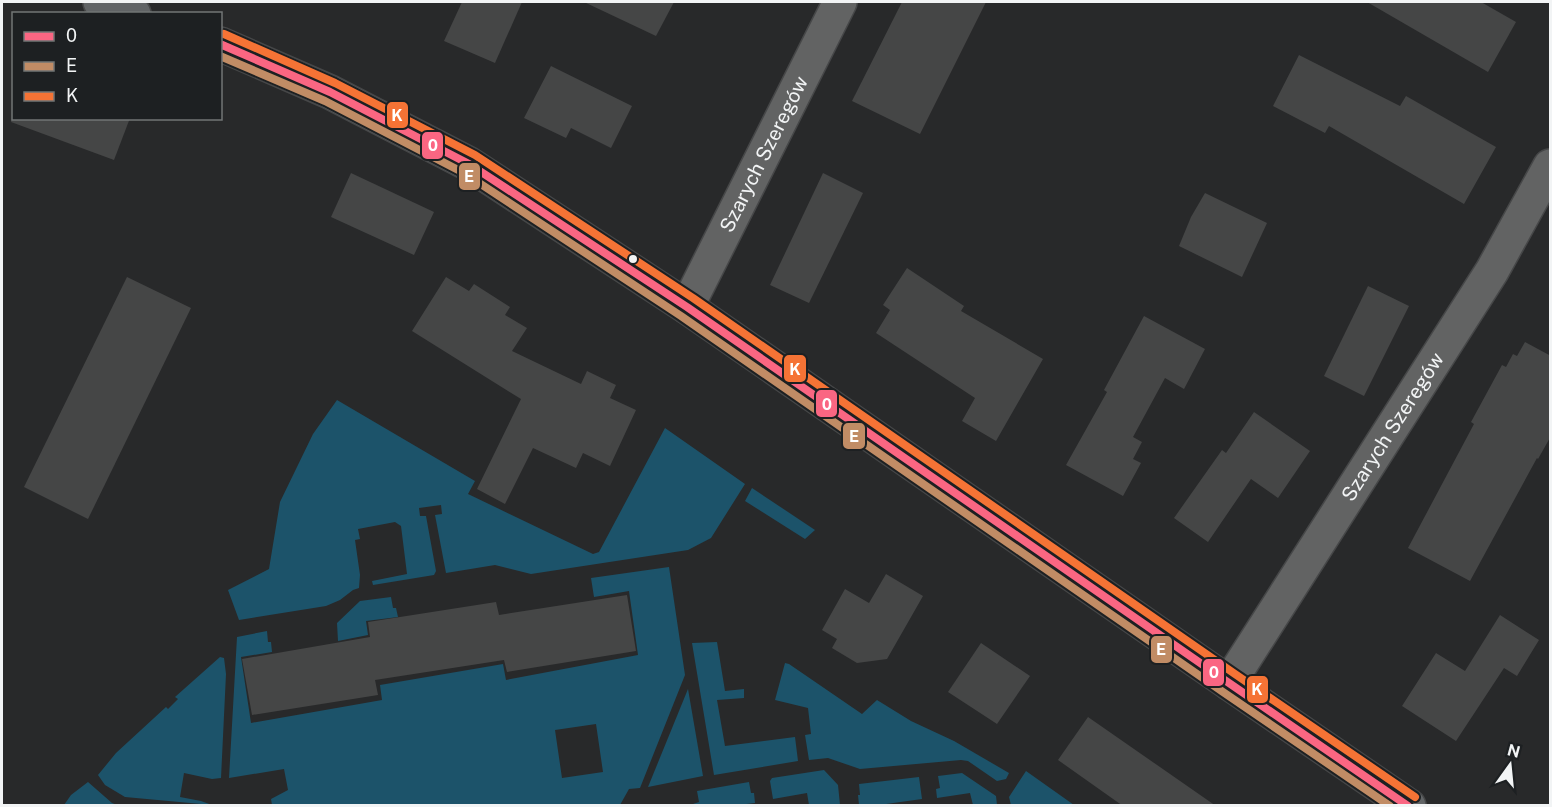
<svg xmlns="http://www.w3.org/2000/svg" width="1552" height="807" font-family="'Public Sans',sans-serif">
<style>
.green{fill:#1c536a;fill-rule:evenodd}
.building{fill:#454646}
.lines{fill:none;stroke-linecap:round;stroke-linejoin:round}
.street-casing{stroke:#464748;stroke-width:36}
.secondary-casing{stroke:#464748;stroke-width:36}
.street{stroke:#626363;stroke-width:33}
.secondary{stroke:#616466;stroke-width:33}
.bus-1-casing{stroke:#1d2022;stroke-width:12}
.bus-2-casing{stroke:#1d2022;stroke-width:12}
.bus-3-casing{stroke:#1d2022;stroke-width:12}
.bus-1{stroke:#fa6682;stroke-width:8}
.bus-2{stroke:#c18c65;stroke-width:8}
.bus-3{stroke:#f57335;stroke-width:8}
.bus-dot{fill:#f2f4f5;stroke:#1d2022;stroke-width:2}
.labels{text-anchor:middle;stroke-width:4.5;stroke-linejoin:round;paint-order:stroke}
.street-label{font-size:20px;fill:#f2f4f5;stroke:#1d2022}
.line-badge{stroke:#1d2022;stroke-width:2}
.badge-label{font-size:16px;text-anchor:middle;font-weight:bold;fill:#fff}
</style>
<rect width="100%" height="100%" fill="#28292a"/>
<g class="green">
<path d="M 337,400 L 475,481 L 468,494 L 593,554 L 599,552 L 665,428 L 745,484 L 711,538 L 688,550 L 531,574 L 495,565 L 446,573 L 435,515 L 442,514 L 441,505 L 419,508 L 420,516 L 426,516 L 436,571 L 434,575 L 373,585 L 372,581 L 407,574 L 401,526 L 395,522 L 358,529 L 360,539 L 355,540 L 360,575 L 359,588 L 353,590 L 340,600 L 326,606 L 239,620 L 228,590 L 269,569 L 280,502 L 313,434 Z"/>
<path d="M 752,488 L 815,530 L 805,539 L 745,501 Z"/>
<path d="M 669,567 L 685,675 L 640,788 L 629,789 L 620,805 L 272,805 L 271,799 L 288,790 L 284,769 L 229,778 L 237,637 L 267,631 L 268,642 L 271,642 L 272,652 L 241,657 L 251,723 L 382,700 L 380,685 L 503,664 L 506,680 L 638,655 L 629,591 L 594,597 L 591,578 ZM 596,724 L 603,772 L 562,778 L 555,730 Z"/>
<path d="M 391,597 L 393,608 L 396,608 L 398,617 L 366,621 L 368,635 L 338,641 L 337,623 L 360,601 Z"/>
<path d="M 717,642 L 725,691 L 744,689 L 744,698 L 717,700 L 725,746 L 795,737 L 798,761 L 714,775 L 692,643 Z"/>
<path d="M 220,657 L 224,658 L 226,674 L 221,778 L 212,779 L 184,773 L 180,797 L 201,801 L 212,805 L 125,797 L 105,785 L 98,775 L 116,753 L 166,707 L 168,709 L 178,699 L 175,697 Z"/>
<path d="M 785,663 L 789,664 L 862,714 L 877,700 L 911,721 L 954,741 L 1009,773 L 1006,779 L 997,781 L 968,761 L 961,760 L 860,769 L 828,758 L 809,760 L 805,735 L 811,734 L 808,708 L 775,700 Z"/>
<path d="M 688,689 L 703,776 L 648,787 Z"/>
<path d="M 824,770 L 838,785 L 840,805 L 809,805 L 807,793 L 773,799 L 770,781 L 772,778 Z"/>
<path d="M 1026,771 L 1074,805 L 1035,806 L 1034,804 L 1011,805 L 1009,797 Z"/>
<path d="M 962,773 L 996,796 L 997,805 L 973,805 L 970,793 L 937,798 L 936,789 L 940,788 L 938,776 Z"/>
<path d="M 919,777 L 922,799 L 879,805 L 859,805 L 858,795 L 860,795 L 859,784 Z"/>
<path d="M 88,782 L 112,803 L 117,805 L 64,805 L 71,795 Z"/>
<path d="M 749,782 L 751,793 L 754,793 L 755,803 L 738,805 L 694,805 L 693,804 L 699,802 L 697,791 Z"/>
</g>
<g class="building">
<path d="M 462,2 L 522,2 L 495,63 L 444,41 Z"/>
<path d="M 584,2 L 674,2 L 656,36 Z"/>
<path d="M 902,2 L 986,2 L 920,134 L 852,101 Z"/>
<path d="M 1367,2 L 1481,2 L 1516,22 L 1488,72 Z"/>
<path d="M 1299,55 L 1400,106 L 1406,96 L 1496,147 L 1464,204 L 1329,126 L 1325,133 L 1273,106 Z"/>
<path d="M 551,66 L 632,106 L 611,148 L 571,128 L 566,138 L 524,118 Z"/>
<path d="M 12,118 L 130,118 L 114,160 L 11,122 Z"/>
<path d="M 351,173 L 434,212 L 414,255 L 331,217 Z"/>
<path d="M 823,173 L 863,193 L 809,303 L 770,285 Z"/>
<path d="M 1205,193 L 1267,223 L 1242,277 L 1179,246 L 1191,217 Z"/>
<path d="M 907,268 L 964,306 L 961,311 L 1043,359 L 996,441 L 962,421 L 975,398 L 876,333 L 890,310 L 883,305 Z"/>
<path d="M 127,277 L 191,308 L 88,519 L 24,487 Z"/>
<path d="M 446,277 L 469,291 L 474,284 L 510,307 L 505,315 L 527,328 L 512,351 L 581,384 L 587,371 L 616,385 L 610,398 L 636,410 L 610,466 L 583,453 L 576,468 L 533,448 L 505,504 L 477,489 L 521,399 L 412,331 Z"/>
<path d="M 1368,286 L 1409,306 L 1364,396 L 1324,376 Z"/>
<path d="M 1144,316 L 1205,349 L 1184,389 L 1165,378 L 1133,437 L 1142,442 L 1133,459 L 1141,463 L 1123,496 L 1066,465 L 1107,392 L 1104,390 Z"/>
<path d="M 1525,342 L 1551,356 L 1551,436 L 1538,459 L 1537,458 L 1470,581 L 1408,548 L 1474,424 L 1471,422 L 1502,365 L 1506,367 L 1513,354 L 1517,356 Z"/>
<path d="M 1254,412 L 1310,451 L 1278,498 L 1251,479 L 1208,542 L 1174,518 L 1222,450 L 1226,453 Z"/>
<path d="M 886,574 L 923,596 L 887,659 L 857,663 L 832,648 L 837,639 L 822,630 L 845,589 L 869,603 Z"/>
<path d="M 627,595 L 636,651 L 507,672 L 504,660 L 375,680 L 378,695 L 252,715 L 242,659 L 370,637 L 368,622 L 496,602 L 499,615 Z"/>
<path d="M 1500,615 L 1539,640 L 1517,676 L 1504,668 L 1456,741 L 1402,706 L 1436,653 L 1465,671 Z"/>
<path d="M 981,643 L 1030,676 L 997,724 L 948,692 Z"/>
<path d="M 1088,717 L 1216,806 L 1123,806 L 1058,760 Z"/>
</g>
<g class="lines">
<defs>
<g id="street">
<path id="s1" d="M 687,307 L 840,2"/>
<path id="s2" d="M 1229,683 L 1492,271 L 1550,166"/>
</g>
<g id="secondary">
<path d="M 100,2 L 134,14"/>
<path d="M 220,44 L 330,92 L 469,164 L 687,307 L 1229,683 L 1409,806"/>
</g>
</defs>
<use href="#street" class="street-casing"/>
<use href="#secondary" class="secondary-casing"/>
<use href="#street" class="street"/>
<use href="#secondary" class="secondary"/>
<defs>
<path id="bus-1" d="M 220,44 L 330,92 L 469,164 L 687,307 L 1229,683 L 1408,806"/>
<path id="bus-2" d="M 220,56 L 325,101 L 464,173 L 681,316 L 1223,692 L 1390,806"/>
<path id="bus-3" d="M 224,34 L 335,83 L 475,155 L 693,298 L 1235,674 L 1415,797"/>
</defs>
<use href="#bus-1" class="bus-1-casing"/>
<use href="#bus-2" class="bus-2-casing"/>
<use href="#bus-3" class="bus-3-casing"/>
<use href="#bus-1" class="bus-1"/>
<use href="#bus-2" class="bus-2"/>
<use href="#bus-3" class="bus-3"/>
</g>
<circle class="bus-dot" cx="633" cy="259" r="5"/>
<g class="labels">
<g class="street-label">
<text dy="7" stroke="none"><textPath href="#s1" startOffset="171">Szarych Szeregów</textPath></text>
<text dy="7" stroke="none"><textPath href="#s2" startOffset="304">Szarych Szeregów</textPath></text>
</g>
</g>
<g class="line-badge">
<rect x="386" y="101" width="23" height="28" rx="6" fill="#f57335"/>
<rect x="421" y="131" width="23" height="29" rx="6" fill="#fa6682"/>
<rect x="458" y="162" width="23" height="29" rx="6" fill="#c18c65"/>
<rect x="783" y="354" width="24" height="29" rx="6" fill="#f57335"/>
<rect x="815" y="389" width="23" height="29" rx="6" fill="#fa6682"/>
<rect x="842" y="422" width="24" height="28" rx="6" fill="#c18c65"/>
<rect x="1150" y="635" width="23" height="29" rx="6" fill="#c18c65"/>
<rect x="1202" y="658" width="23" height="29" rx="6" fill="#fa6682"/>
<rect x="1246" y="675" width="23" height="29" rx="6" fill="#f57335"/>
</g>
<g class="badge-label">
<text x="397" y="121">K</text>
<text x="433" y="151">0</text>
<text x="469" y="182">E</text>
<text x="795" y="375">K</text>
<text x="827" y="410">0</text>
<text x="854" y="442">E</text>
<text x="1161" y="655">E</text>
<text x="1214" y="678">0</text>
<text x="1257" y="695">K</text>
</g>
<rect width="1552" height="807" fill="none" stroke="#f2f4f5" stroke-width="6"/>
<rect x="12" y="12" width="210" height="108" fill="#1d2022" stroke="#727576" stroke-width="1.5"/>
<rect x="24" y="32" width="30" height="9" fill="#fa6682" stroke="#727576" stroke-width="1.5"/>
<text x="66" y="42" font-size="18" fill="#f2f4f5">0</text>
<rect x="24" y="62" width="30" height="9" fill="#c18c65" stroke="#727576" stroke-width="1.5"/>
<text x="66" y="72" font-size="18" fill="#f2f4f5">E</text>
<rect x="24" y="92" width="30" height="9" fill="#f57335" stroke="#727576" stroke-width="1.5"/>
<text x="66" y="102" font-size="18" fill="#f2f4f5">K</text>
<g transform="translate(1510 765) rotate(15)" stroke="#1d2022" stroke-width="4.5" paint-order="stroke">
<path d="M0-4.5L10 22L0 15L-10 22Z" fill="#f2f4f5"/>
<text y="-9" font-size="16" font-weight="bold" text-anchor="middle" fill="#f2f4f5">N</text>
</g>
</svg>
